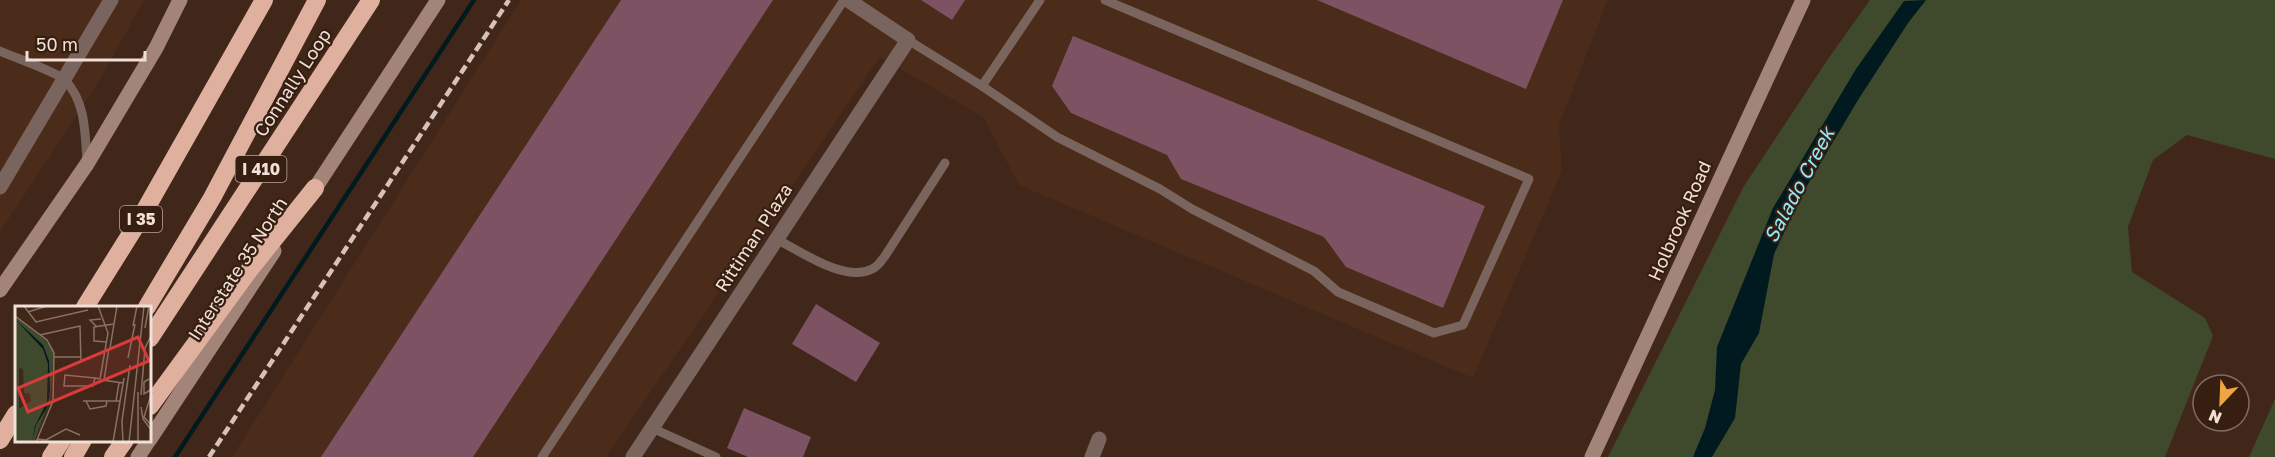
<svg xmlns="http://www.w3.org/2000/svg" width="2275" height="457" font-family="'Golos Text',sans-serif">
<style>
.built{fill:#4b2b19}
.green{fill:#3f492c}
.water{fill:#001a1f}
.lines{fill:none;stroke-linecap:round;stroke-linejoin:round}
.stream{stroke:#001a1f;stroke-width:4.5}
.building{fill:#7d5262}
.lane{stroke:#79655e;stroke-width:9}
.street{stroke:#79655e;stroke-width:15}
.secondary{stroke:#a38479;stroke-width:15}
.highway{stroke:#e0b09f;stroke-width:18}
.rail{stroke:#d5c3b9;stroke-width:4.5;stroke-dasharray:9 4.5;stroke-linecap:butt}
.labels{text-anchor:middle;stroke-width:4.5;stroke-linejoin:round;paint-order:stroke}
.shield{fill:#361e10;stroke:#b9a69b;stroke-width:1.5}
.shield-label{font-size:16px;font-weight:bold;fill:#f1e0d7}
.street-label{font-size:18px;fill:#f1e0d7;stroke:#361e10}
.water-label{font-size:20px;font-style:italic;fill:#8feafe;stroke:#361e10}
.inset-road{fill:none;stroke:#877165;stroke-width:1.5}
.view{fill:#d93a3a;fill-opacity:0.15;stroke:#d93a3a;stroke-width:3}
.inset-edge{fill:none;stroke:#f1e0d7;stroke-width:3}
</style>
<rect width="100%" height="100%" fill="#402719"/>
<g class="built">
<path d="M 0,0 L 144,0 L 98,83 L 0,232 Z"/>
<path d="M 521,0 L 1608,0 L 1559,124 L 1562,171 L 1473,378 L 1019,185 L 983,117 L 880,57 L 606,457 L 232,457 Z"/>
</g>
<g class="green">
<path d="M 1870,0 L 2275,0 L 2275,159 L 2187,135 L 2153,160 L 2128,227 L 2132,272 L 2205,318 L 2213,336 L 2165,457 L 1608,457 L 1744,186 L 1828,59 Z"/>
<path d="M 2275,399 L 2275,457 L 2249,457 Z"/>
</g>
<path class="water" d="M 1926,0 L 1908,23 L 1858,100 L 1802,194 L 1774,254 L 1759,333 L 1741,364 L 1735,418 L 1712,457 L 1693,457 L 1705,428 L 1715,390 L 1717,347 L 1773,208 L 1856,69 L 1904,1 Z"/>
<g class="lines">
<path class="stream" d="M 175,457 L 474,0"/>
</g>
<g class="building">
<path d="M 621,0 L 773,0 L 473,457 L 321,457 Z"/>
<path d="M 921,0 L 965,0 L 952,20 Z"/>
<path d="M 1317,0 L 1563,0 L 1526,89 Z"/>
<path d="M 1073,36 L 1485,206 L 1443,308 L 1346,267 L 1324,237 L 1181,179 L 1167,155 L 1071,113 L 1052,86 Z"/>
<path d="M 816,304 L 880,343 L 856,382 L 792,344 Z"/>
<path d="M 744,408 L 811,437 L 803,457 L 748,457 L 727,448 Z"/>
</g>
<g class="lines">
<g class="lane">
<path d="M 908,40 L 982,86 L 1040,0"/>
<path d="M 0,51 C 13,57 57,72 65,80 C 86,102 85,134 87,161"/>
<path d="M 982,86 L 1057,137 L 1160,189 L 1192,209 L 1314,271 L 1338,292 L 1434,333 L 1463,325 L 1529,179 L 1105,0"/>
<path d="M 776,239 C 802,252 845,283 872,269 C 878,267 881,261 885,256 L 945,163"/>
<path d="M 652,428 L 716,457"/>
<path d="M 542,457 L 844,0"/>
</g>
<g class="street">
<path d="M 0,187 L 111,0"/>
<path d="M 633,457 L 908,40 L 848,0"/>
<path d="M 1092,457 L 1099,439"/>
</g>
<g class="secondary">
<path d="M 310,196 L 438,0"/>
<path d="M 0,290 L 87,164 L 156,48 L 180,0"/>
<path d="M 150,439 L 274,251"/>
<path d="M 138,457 L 149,440"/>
<path d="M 1592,457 L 1803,0"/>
</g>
<g class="highway">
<path d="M 85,307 L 140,219 L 264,0"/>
<path d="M 147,307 L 212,198 L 317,0"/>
<path d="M 150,338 L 371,0"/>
<path d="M 150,406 L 250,269 L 315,188"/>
<path d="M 0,440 L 16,414"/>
<path d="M 51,457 L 62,440"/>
<path d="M 73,457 L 83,440"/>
<path d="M 113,457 L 125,440"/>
</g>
<path class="rail" d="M 209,457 L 509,0"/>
</g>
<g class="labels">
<g class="shield">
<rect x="235.5" y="156" width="51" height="26" rx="4.5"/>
<rect x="120" y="206" width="42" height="26" rx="4.5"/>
</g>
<g class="shield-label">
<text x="261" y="175">I 410</text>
<text x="141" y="225">I 35</text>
</g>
<g class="street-label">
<text transform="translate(293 83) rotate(-57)" y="6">Connally Loop</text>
<text transform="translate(1680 221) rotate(-66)" y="6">Holbrook Road</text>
<text transform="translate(754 238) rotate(-57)" y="6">Rittiman Plaza</text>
<text transform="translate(238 269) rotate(-57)" y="6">Interstate 35 North</text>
</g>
<g class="water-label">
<text transform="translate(1799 185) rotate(-62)" y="7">Salado Creek</text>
</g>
</g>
<g transform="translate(15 306)">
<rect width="136" height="136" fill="#402719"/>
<path d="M 0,10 L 27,30 L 39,45 L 35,93 L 19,136 L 0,136 ZM 4,62 L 8,63 L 9,87 L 15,88 L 16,95 L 4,103 Z" fill="#3f492c" fill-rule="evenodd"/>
<path d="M 0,13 L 28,39 L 34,55 L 35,84 L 34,93 L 31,103 L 21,119 L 17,136 L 20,120 L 32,96 L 33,58 L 28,43 Z" fill="#001a1f"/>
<path class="inset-road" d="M 9,0 L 21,16 L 73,4M 83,0 L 93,27 L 85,73M 13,6 L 32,0M 0,10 L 32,34 L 39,47 L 38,95 L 21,136M 81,20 L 75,14 L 86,13M 118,20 L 122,0M 130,22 L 134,0M 25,29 L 65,20 L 66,56M 92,36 L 79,35 L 79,21 L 99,18M 95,42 L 102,0M 39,51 L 65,51M 113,52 L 120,18M 80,72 L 50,69 L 49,80 L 78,80 L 80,72 L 85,73M 134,73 L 129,76 L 129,88 L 137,83M 87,74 L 108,77M 89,74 L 94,42M 123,86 L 123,136M 137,86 L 129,111 L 137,120M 126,89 L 130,42 L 137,28M 68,95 L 105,95M 71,95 L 75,103 L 91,100 L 92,95M 101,95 L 104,77M 126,101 L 128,113 L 137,125M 22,133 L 31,134 L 51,123 L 65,129M 98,136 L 109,72M 108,136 L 107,115 L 115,59M 114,136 L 129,0"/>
<path class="view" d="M 123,31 L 134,55 L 13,106 L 3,82 Z"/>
<rect width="136" height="136" class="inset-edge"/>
</g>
<g transform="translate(2221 403) rotate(203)"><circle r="28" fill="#361e10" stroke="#816c60" stroke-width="1.5"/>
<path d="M0-4.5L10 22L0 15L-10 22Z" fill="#f1a540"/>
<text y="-9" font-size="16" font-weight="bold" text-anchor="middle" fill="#f1e0d7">N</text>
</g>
<path d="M27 51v9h118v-9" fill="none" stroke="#f1e0d7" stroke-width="3"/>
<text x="36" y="51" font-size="18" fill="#f1e0d7" stroke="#361e10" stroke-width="4.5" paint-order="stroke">50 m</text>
</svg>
